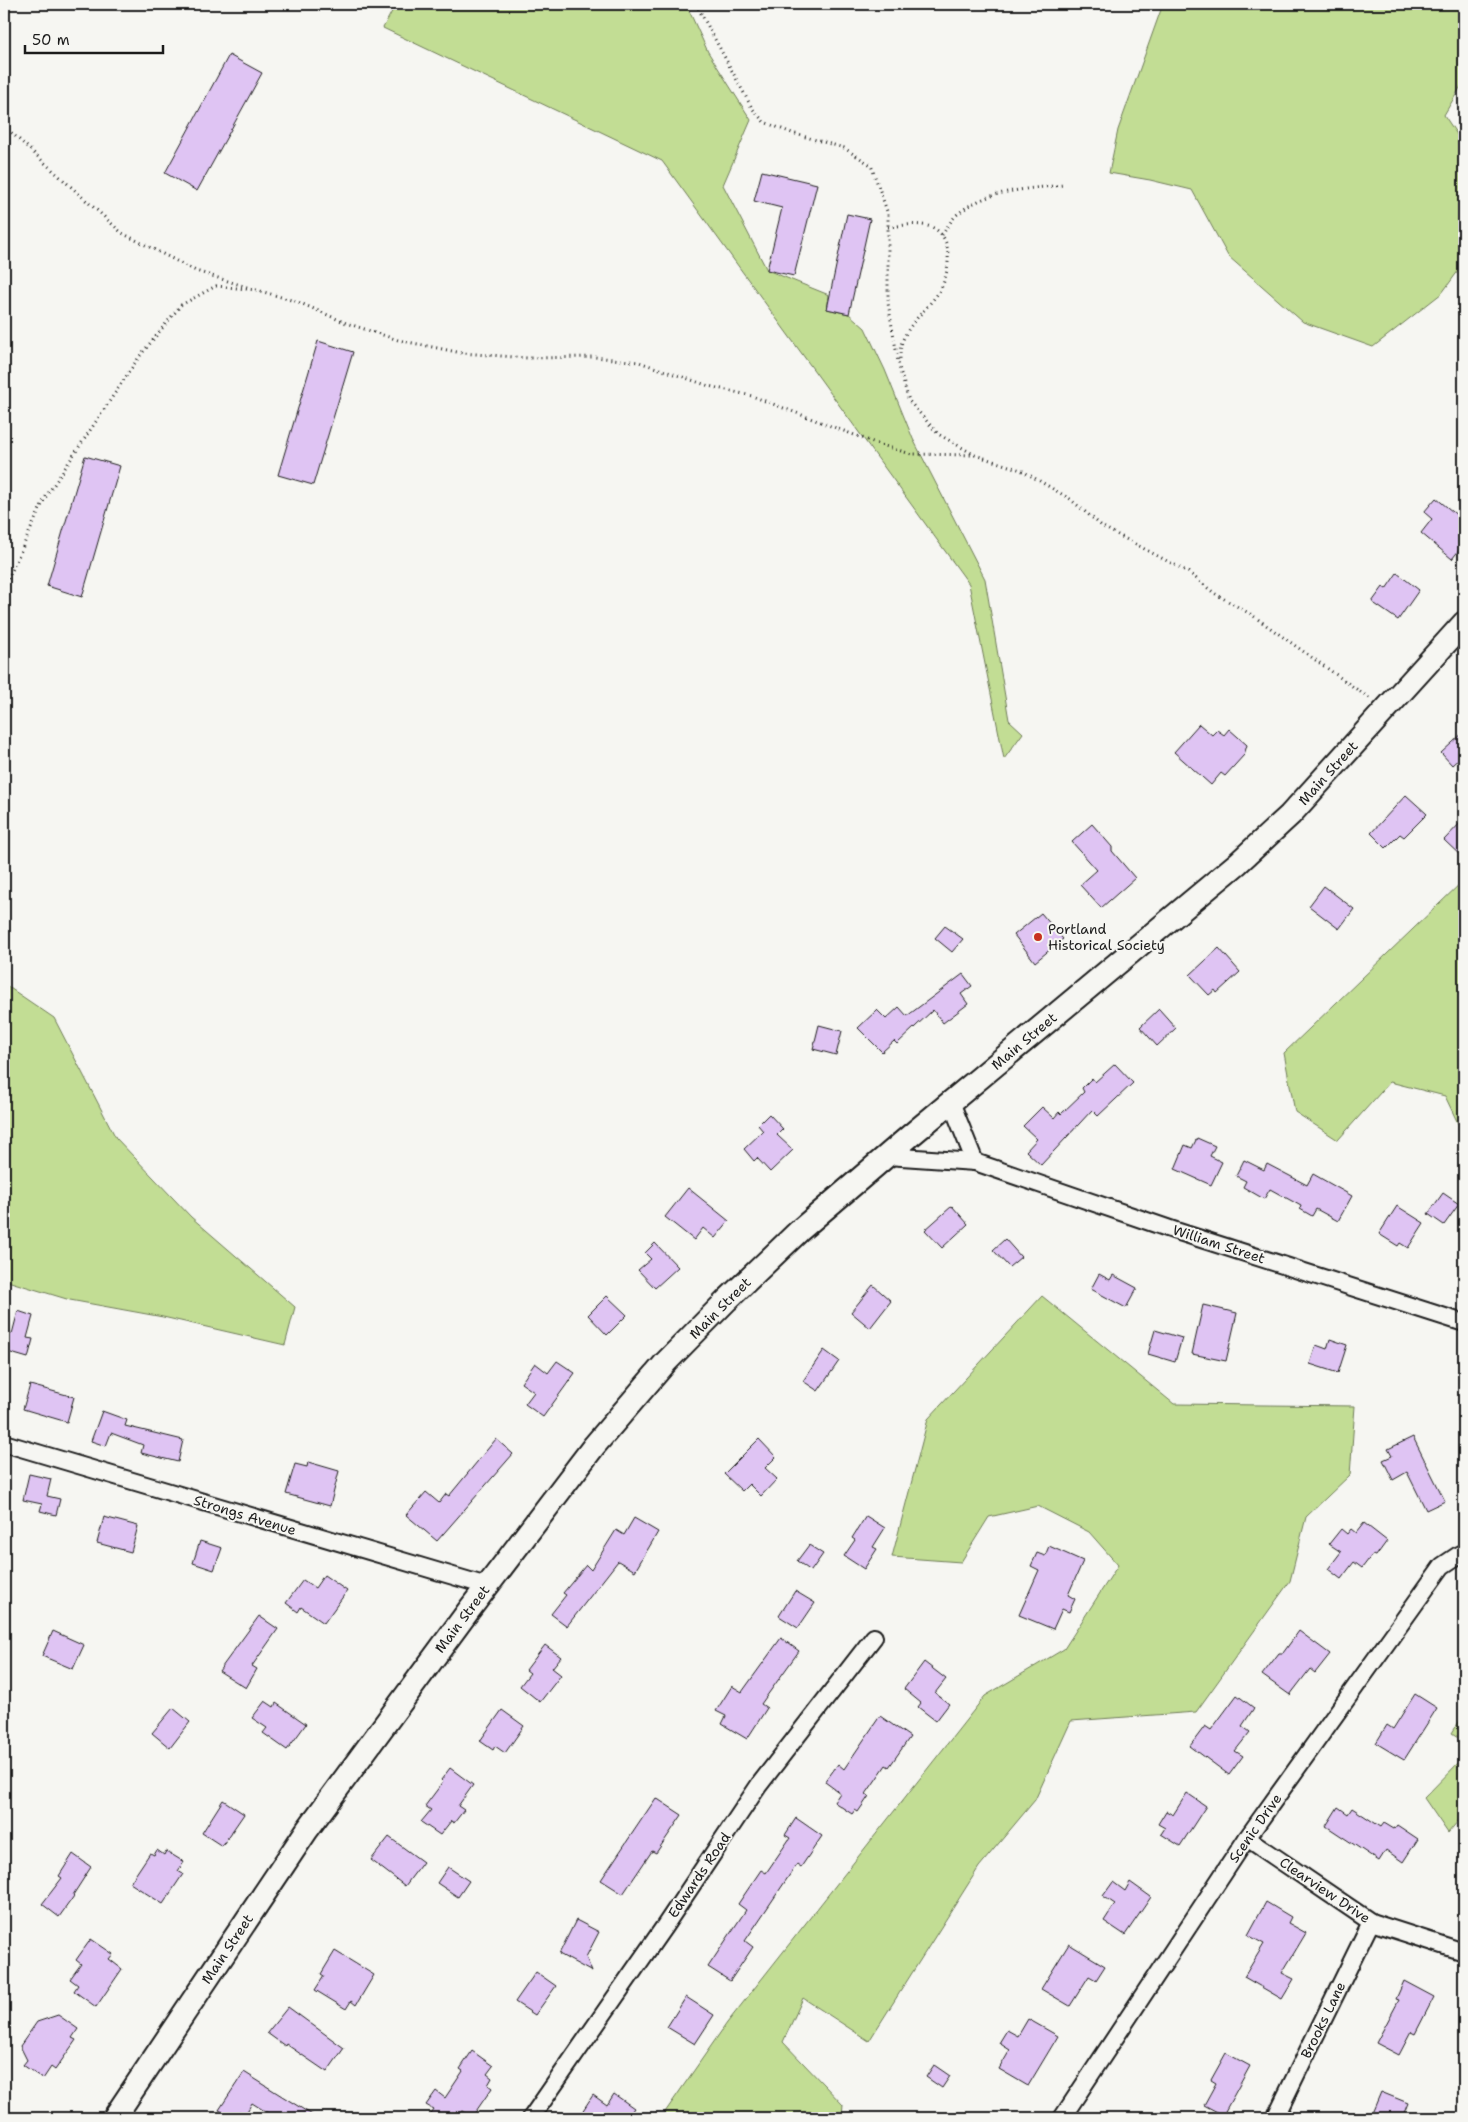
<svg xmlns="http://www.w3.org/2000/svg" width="1468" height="2122" font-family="'Shantell Sans',sans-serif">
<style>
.green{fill:#c2dd94;stroke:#6f7c58}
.building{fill:#dfc4f3;stroke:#1c1c1c}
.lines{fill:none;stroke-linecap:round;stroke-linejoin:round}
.minor-casing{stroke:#1c1c1c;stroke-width:20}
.secondary-casing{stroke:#1c1c1c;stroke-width:26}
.path{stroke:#1c1c1c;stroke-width:3;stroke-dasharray:1 4;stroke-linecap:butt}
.minor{stroke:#f6f6f2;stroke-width:16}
.secondary{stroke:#f6f6f2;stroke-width:22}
.poi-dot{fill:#c8321e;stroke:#f6f6f2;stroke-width:2}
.labels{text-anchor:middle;stroke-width:4;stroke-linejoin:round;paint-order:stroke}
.street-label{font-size:14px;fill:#1c1c1c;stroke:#f6f6f2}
.poi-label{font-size:14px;fill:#1c1c1c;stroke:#f6f6f2;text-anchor:start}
</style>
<rect width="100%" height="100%" fill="#f6f6f2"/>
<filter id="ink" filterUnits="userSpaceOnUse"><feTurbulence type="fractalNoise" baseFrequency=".02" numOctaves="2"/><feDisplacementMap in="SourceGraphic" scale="10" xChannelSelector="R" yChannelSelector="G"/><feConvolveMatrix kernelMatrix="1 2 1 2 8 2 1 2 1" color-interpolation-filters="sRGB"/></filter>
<g filter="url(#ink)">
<g class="green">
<path d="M 396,4 L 686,4 L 708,52 L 751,120 L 723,185 L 767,270 L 829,295 L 827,309 L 849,314 L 865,328 L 885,370 L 913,439 L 985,579 L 1009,720 L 1023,733 L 1004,759 L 969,584 L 662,161 L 383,28 Z"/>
<path d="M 1163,4 L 1464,4 L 1464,81 L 1444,115 L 1464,145 L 1464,263 L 1442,293 L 1373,347 L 1303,322 L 1228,256 L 1192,190 L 1150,180 L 1109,173 L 1118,130 Z"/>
<path d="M 1464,880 L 1464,1136 L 1445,1096 L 1390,1082 L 1338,1140 L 1295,1112 L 1284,1053 Z"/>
<path d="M 4,984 L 54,1018 L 116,1138 L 191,1217 L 295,1307 L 285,1345 L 163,1317 L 70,1300 L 4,1280 Z"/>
<path d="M 1042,1296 L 1174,1404 L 1355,1406 L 1350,1475 L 1306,1517 L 1290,1581 L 1196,1712 L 1071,1721 L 1035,1800 L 979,1867 L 869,2041 L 803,1998 L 783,2042 L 843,2105 L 842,2118 L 661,2118 L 727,2023 L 985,1696 L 1064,1649 L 1118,1565 L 1089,1532 L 1038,1506 L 989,1517 L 961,1562 L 892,1557 L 928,1419 Z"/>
<path d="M 1464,1714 L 1464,1741 L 1452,1733 Z"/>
<path d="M 1464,1757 L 1464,1814 L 1448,1833 L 1424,1798 Z"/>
</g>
<g class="building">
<path d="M 229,55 L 262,73 L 197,191 L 165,173 Z"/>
<path d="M 762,171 L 817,184 L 794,276 L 767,270 L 782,208 L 754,201 Z"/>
<path d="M 847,214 L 870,219 L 849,314 L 827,309 Z"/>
<path d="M 318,341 L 353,352 L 313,485 L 278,475 Z"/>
<path d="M 85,456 L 120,466 L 82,597 L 47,586 Z"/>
<path d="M 1436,498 L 1464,521 L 1464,544 L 1452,559 L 1421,533 L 1432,519 L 1424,512 Z"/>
<path d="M 1397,573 L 1419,590 L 1398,620 L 1372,602 L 1383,587 L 1386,589 Z"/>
<path d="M 1199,724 L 1212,735 L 1217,730 L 1224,735 L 1229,729 L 1247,745 L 1244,755 L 1225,776 L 1221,773 L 1211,785 L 1174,752 Z"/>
<path d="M 1464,732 L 1464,754 L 1452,765 L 1441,753 Z"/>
<path d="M 1406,795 L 1427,814 L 1404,837 L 1400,834 L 1386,848 L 1371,833 Z"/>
<path d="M 1464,819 L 1464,859 L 1444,840 Z"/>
<path d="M 1092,824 L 1112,847 L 1112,851 L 1135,878 L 1101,908 L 1080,885 L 1097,870 L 1072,842 Z"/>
<path d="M 1324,886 L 1354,909 L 1339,929 L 1309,906 Z"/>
<path d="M 1041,913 L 1063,939 L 1035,962 L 1014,935 Z"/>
<path d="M 945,926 L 963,939 L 952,952 L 935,938 Z"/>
<path d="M 1219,948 L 1240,972 L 1217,993 L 1215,990 L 1209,995 L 1190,975 Z"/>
<path d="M 963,974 L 972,986 L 961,994 L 968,1004 L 943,1023 L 933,1010 L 897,1044 L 894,1041 L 882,1052 L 858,1028 L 877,1010 L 886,1019 L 899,1007 L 907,1016 Z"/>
<path d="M 1159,1009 L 1176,1028 L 1157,1046 L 1140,1027 Z"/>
<path d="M 819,1025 L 842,1031 L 836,1055 L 813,1049 Z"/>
<path d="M 1115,1064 L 1133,1083 L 1098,1116 L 1092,1110 L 1041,1165 L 1026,1151 L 1037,1139 L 1023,1126 L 1042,1107 L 1054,1118 L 1059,1112 L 1061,1114 L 1084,1092 L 1082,1088 L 1092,1078 L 1095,1082 Z"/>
<path d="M 769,1114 L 783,1129 L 777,1135 L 793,1150 L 770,1172 L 757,1158 L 754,1161 L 744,1149 L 763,1131 L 758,1125 Z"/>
<path d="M 1197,1138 L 1215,1146 L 1210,1156 L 1222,1162 L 1211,1185 L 1175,1169 L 1185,1145 L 1192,1148 Z"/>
<path d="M 1244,1160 L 1264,1170 L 1267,1164 L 1307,1185 L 1313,1174 L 1352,1196 L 1338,1221 L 1316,1209 L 1312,1216 L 1300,1209 L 1301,1206 L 1270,1189 L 1264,1199 L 1243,1187 L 1246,1181 L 1236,1176 Z"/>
<path d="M 688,1188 L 729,1221 L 715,1238 L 703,1228 L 694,1240 L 665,1217 Z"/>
<path d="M 1443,1193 L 1459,1204 L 1444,1225 L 1428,1214 Z"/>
<path d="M 952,1206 L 968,1224 L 942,1248 L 925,1230 Z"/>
<path d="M 1397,1206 L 1424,1223 L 1408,1248 L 1400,1243 L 1398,1246 L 1379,1234 Z"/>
<path d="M 1005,1239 L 1021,1257 L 1009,1267 L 993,1250 Z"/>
<path d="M 655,1243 L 678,1267 L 655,1288 L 638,1270 L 651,1259 L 645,1253 Z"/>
<path d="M 1099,1274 L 1110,1280 L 1113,1275 L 1137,1288 L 1126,1308 L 1091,1289 Z"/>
<path d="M 873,1285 L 891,1301 L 870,1328 L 851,1312 Z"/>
<path d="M 607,1296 L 627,1315 L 607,1335 L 588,1315 Z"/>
<path d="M 1203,1305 L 1237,1313 L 1226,1361 L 1192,1354 Z"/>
<path d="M 18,1311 L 33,1316 L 27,1338 L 33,1339 L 28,1358 L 4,1351 L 4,1331 L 12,1334 Z"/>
<path d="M 1155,1330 L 1182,1338 L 1175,1362 L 1148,1354 Z"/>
<path d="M 1330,1339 L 1347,1345 L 1338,1373 L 1310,1364 L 1316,1345 L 1327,1349 Z"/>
<path d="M 824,1350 L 839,1361 L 818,1391 L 803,1381 Z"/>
<path d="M 557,1361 L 575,1373 L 543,1417 L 525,1404 L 534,1392 L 521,1383 L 535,1363 L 548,1373 Z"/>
<path d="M 30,1385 L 74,1397 L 67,1422 L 23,1409 Z"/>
<path d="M 102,1411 L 127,1420 L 125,1426 L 183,1440 L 178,1462 L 141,1453 L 143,1445 L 111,1433 L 106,1446 L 91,1441 Z"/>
<path d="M 1413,1437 L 1445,1501 L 1426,1510 L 1407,1472 L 1393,1480 L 1383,1460 L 1392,1456 L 1388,1449 Z"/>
<path d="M 496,1439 L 513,1454 L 437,1541 L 406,1515 L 426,1492 L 439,1503 L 446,1494 L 449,1496 Z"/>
<path d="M 759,1439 L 776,1457 L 765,1468 L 777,1479 L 761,1496 L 749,1484 L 742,1491 L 724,1474 Z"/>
<path d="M 308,1462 L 339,1471 L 330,1506 L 286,1494 L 295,1464 L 307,1467 Z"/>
<path d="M 29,1474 L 51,1479 L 47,1496 L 60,1499 L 56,1515 L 40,1511 L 42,1504 L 23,1500 Z"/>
<path d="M 866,1516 L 885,1528 L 873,1547 L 877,1549 L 864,1569 L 844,1556 L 855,1540 L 852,1538 Z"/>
<path d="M 104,1517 L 138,1526 L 131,1552 L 97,1543 Z"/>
<path d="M 634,1518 L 658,1532 L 635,1571 L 618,1561 L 567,1626 L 551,1614 L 566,1595 L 563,1593 L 586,1565 L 591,1570 L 616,1530 L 624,1535 Z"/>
<path d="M 1364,1523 L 1387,1541 L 1376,1556 L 1372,1555 L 1362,1568 L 1354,1562 L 1341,1579 L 1328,1569 L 1341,1552 L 1329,1544 L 1341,1529 L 1347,1534 L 1351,1529 L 1356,1533 Z"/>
<path d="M 200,1541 L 222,1548 L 214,1570 L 193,1563 Z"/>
<path d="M 809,1545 L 823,1554 L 811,1571 L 797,1561 Z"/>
<path d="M 1049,1546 L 1083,1561 L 1068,1595 L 1075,1599 L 1069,1612 L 1062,1609 L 1053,1629 L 1019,1615 L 1039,1570 L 1031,1566 L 1037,1553 L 1045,1556 Z"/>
<path d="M 324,1575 L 347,1591 L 324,1623 L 301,1607 L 298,1612 L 286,1603 L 303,1580 L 315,1588 Z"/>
<path d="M 795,1591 L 815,1603 L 798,1628 L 779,1616 Z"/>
<path d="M 259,1616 L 278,1629 L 252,1666 L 257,1669 L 246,1688 L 219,1671 Z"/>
<path d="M 53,1631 L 84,1645 L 73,1669 L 42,1656 Z"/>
<path d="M 1299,1631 L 1330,1654 L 1315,1673 L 1310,1669 L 1290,1695 L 1262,1675 L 1279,1653 L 1283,1653 Z"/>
<path d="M 781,1638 L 799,1651 L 761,1704 L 767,1708 L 747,1739 L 722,1724 L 726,1716 L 716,1711 L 732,1686 L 742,1692 Z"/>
<path d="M 545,1645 L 561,1657 L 552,1668 L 561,1675 L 540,1702 L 520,1686 L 530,1673 L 526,1670 Z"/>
<path d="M 924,1662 L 946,1679 L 935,1693 L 949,1704 L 936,1721 L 918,1707 L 921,1703 L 904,1689 Z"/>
<path d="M 1415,1694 L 1437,1708 L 1404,1760 L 1376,1743 L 1387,1725 L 1393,1729 Z"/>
<path d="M 1237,1695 L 1254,1708 L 1242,1726 L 1250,1732 L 1235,1751 L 1243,1756 L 1229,1775 L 1190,1746 L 1205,1726 L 1211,1730 Z"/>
<path d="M 265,1701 L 274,1707 L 276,1703 L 306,1724 L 287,1750 L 263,1733 L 267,1728 L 252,1718 Z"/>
<path d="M 173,1708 L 190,1722 L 170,1748 L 152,1733 Z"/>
<path d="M 502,1710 L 524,1726 L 505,1753 L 495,1746 L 493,1750 L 480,1741 Z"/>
<path d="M 880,1716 L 910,1737 L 889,1767 L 886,1765 L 866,1794 L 869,1796 L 858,1812 L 855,1810 L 852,1814 L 834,1802 L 840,1793 L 825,1782 L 838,1764 L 844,1769 Z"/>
<path d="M 450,1768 L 473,1785 L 458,1806 L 464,1810 L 454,1823 L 451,1821 L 440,1835 L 421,1822 L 431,1810 L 425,1806 L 443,1782 L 441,1780 Z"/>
<path d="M 1187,1793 L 1206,1806 L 1180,1846 L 1161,1834 L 1165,1828 L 1158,1824 L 1166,1811 L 1173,1815 Z"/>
<path d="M 656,1798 L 682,1815 L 656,1853 L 652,1851 L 623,1894 L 601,1880 Z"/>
<path d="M 223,1800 L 244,1814 L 222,1846 L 202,1833 Z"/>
<path d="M 1338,1807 L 1348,1814 L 1352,1808 L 1381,1827 L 1384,1823 L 1394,1829 L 1397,1825 L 1418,1839 L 1403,1862 L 1386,1850 L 1379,1861 L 1326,1826 Z"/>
<path d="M 796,1818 L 822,1836 L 801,1867 L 797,1864 L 745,1941 L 753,1947 L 730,1981 L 708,1967 L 746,1910 L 738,1904 L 761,1870 L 766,1873 L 790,1838 L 785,1835 Z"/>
<path d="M 389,1837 L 423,1862 L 405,1886 L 371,1860 Z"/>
<path d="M 157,1850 L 164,1855 L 166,1851 L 184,1862 L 178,1871 L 183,1874 L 163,1904 L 130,1883 L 150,1853 L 154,1855 Z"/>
<path d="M 73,1854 L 91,1867 L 73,1895 L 74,1896 L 59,1917 L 42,1904 L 62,1878 L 59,1876 Z"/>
<path d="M 448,1867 L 469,1881 L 458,1897 L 437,1883 Z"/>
<path d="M 1113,1882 L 1125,1891 L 1130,1882 L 1151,1897 L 1125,1935 L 1104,1921 L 1115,1904 L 1103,1896 Z"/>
<path d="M 1266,1902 L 1291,1917 L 1288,1923 L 1306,1933 L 1282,1973 L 1294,1979 L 1282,1999 L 1244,1977 L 1264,1944 L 1248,1935 Z"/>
<path d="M 576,1920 L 599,1932 L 586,1957 L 592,1972 L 559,1954 Z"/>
<path d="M 91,1939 L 113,1954 L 109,1959 L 122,1969 L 96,2007 L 74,1991 L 78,1985 L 70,1979 L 81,1964 L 76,1960 Z"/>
<path d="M 1069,1944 L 1105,1966 L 1096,1980 L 1089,1976 L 1070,2006 L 1041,1989 Z"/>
<path d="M 335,1951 L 374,1975 L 356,2005 L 351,2001 L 346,2009 L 315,1990 L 324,1976 L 321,1974 Z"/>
<path d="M 536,1972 L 556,1986 L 535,2015 L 515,2002 Z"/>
<path d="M 1404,1981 L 1434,1997 L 1415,2034 L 1411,2032 L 1399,2055 L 1376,2043 L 1399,2000 L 1396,1999 Z"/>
<path d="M 686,1997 L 714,2015 L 695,2044 L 667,2027 Z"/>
<path d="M 288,2007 L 344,2048 L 327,2072 L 286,2044 L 285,2046 L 267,2033 Z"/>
<path d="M 58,2015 L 78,2029 L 72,2038 L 76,2040 L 55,2070 L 51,2067 L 43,2079 L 23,2065 L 27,2060 L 20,2046 L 37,2022 Z"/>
<path d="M 1028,2019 L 1058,2036 L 1028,2086 L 999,2069 L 1010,2050 L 999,2043 L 1007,2030 L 1018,2036 Z"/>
<path d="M 472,2051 L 493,2066 L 487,2074 L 492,2078 L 488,2085 L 492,2088 L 472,2117 L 462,2111 L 457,2118 L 427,2118 L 433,2109 L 426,2105 L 436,2091 L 445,2098 L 463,2071 L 460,2069 Z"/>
<path d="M 1226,2053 L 1250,2066 L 1223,2115 L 1204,2105 L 1216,2083 L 1211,2080 Z"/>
<path d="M 934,2065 L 950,2076 L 942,2088 L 926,2077 Z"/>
<path d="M 244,2072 L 274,2091 L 317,2118 L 276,2118 L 252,2103 L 245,2115 L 239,2111 L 234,2118 L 219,2110 Z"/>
<path d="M 1381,2092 L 1408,2103 L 1402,2118 L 1370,2118 Z"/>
<path d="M 614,2094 L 634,2108 L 627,2118 L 578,2118 L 593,2095 L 607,2105 Z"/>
</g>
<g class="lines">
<defs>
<g id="minor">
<path d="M 951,1102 L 975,1162"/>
<path d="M 887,1156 L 975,1162 L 1176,1231 L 1464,1323"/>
<path d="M 4,1443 L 487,1586"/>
<path d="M 1247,1838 L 1371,1922 L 1464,1952"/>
<path d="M 531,2118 L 664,1927 L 759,1785 L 874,1637"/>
<path d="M 1062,2118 L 1247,1838 L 1442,1566 L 1460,1554 L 1464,1554"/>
<path d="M 1275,2118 L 1371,1922"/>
</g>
<path id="secondary" d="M 114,2118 L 307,1830 L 469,1610 L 594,1446 L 666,1362 L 727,1300 L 799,1231 L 910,1136 L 1238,863 L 1290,815 L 1464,623"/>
</defs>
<use href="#minor" class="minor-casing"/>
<use href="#secondary" class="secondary-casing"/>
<g class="path">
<path d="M 696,4 L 752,108 L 764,122 L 792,133 L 844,148 L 871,165 L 888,214 L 888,303 L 899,367 L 909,401 L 938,434 L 975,455 L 1021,470 L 1070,499 L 1103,527 L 1188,572 L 1214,593 L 1252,615 L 1369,698"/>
<path d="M 4,126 L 122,233 L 196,271 L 250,288"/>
<path d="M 888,227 C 901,226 918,222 931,227 C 955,236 950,274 939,292 C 927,309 909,323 902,342 C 900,348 900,355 900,361"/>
<path d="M 942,235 C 947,228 952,218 959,213 C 986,190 1028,189 1063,185"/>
<path d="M 4,588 L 45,498 L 139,357 L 181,305 L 216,286 L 257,290 L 298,302 L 346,323 L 398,340 L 462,353 L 528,358 L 595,357 L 639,362 L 709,386 L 752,396 L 878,444 L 911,454 L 975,455"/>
</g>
<use href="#minor" class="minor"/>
<use href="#secondary" class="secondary"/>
</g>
</g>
<circle class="poi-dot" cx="1038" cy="937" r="5"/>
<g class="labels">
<g class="street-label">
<text transform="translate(1328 773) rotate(-48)" y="5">Main Street</text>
<text transform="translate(1024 1041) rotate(-40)" y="5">Main Street</text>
<text transform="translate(1219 1244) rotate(18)" y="5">William Street</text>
<text transform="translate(720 1308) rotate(-45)" y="5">Main Street</text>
<text transform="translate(245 1515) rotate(17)" y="5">Strongs Avenue</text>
<text transform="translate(462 1619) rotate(-53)" y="5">Main Street</text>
<text transform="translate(1255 1828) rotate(-55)" y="5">Scenic Drive</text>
<text transform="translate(699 1875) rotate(-56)" y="5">Edwards Road</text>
<text transform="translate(1325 1890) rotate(34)" y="5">Clearview Drive</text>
<text transform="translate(227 1949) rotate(-56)" y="5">Main Street</text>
<text transform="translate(1323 2020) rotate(-64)" y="5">Brooks Lane</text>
</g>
<g class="poi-label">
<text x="1048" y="934">Portland<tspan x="1048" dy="16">Historical Society</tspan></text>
</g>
</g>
<rect width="1468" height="2122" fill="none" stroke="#f6f6f2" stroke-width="20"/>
<rect x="10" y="10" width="1448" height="2102" fill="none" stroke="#1c1c1c" stroke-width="2" filter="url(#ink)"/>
<path d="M25 45v8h138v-8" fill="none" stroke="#1c1c1c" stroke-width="2.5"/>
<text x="32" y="45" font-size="15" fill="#1c1c1c" stroke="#f6f6f2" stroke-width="4" paint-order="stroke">50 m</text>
</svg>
